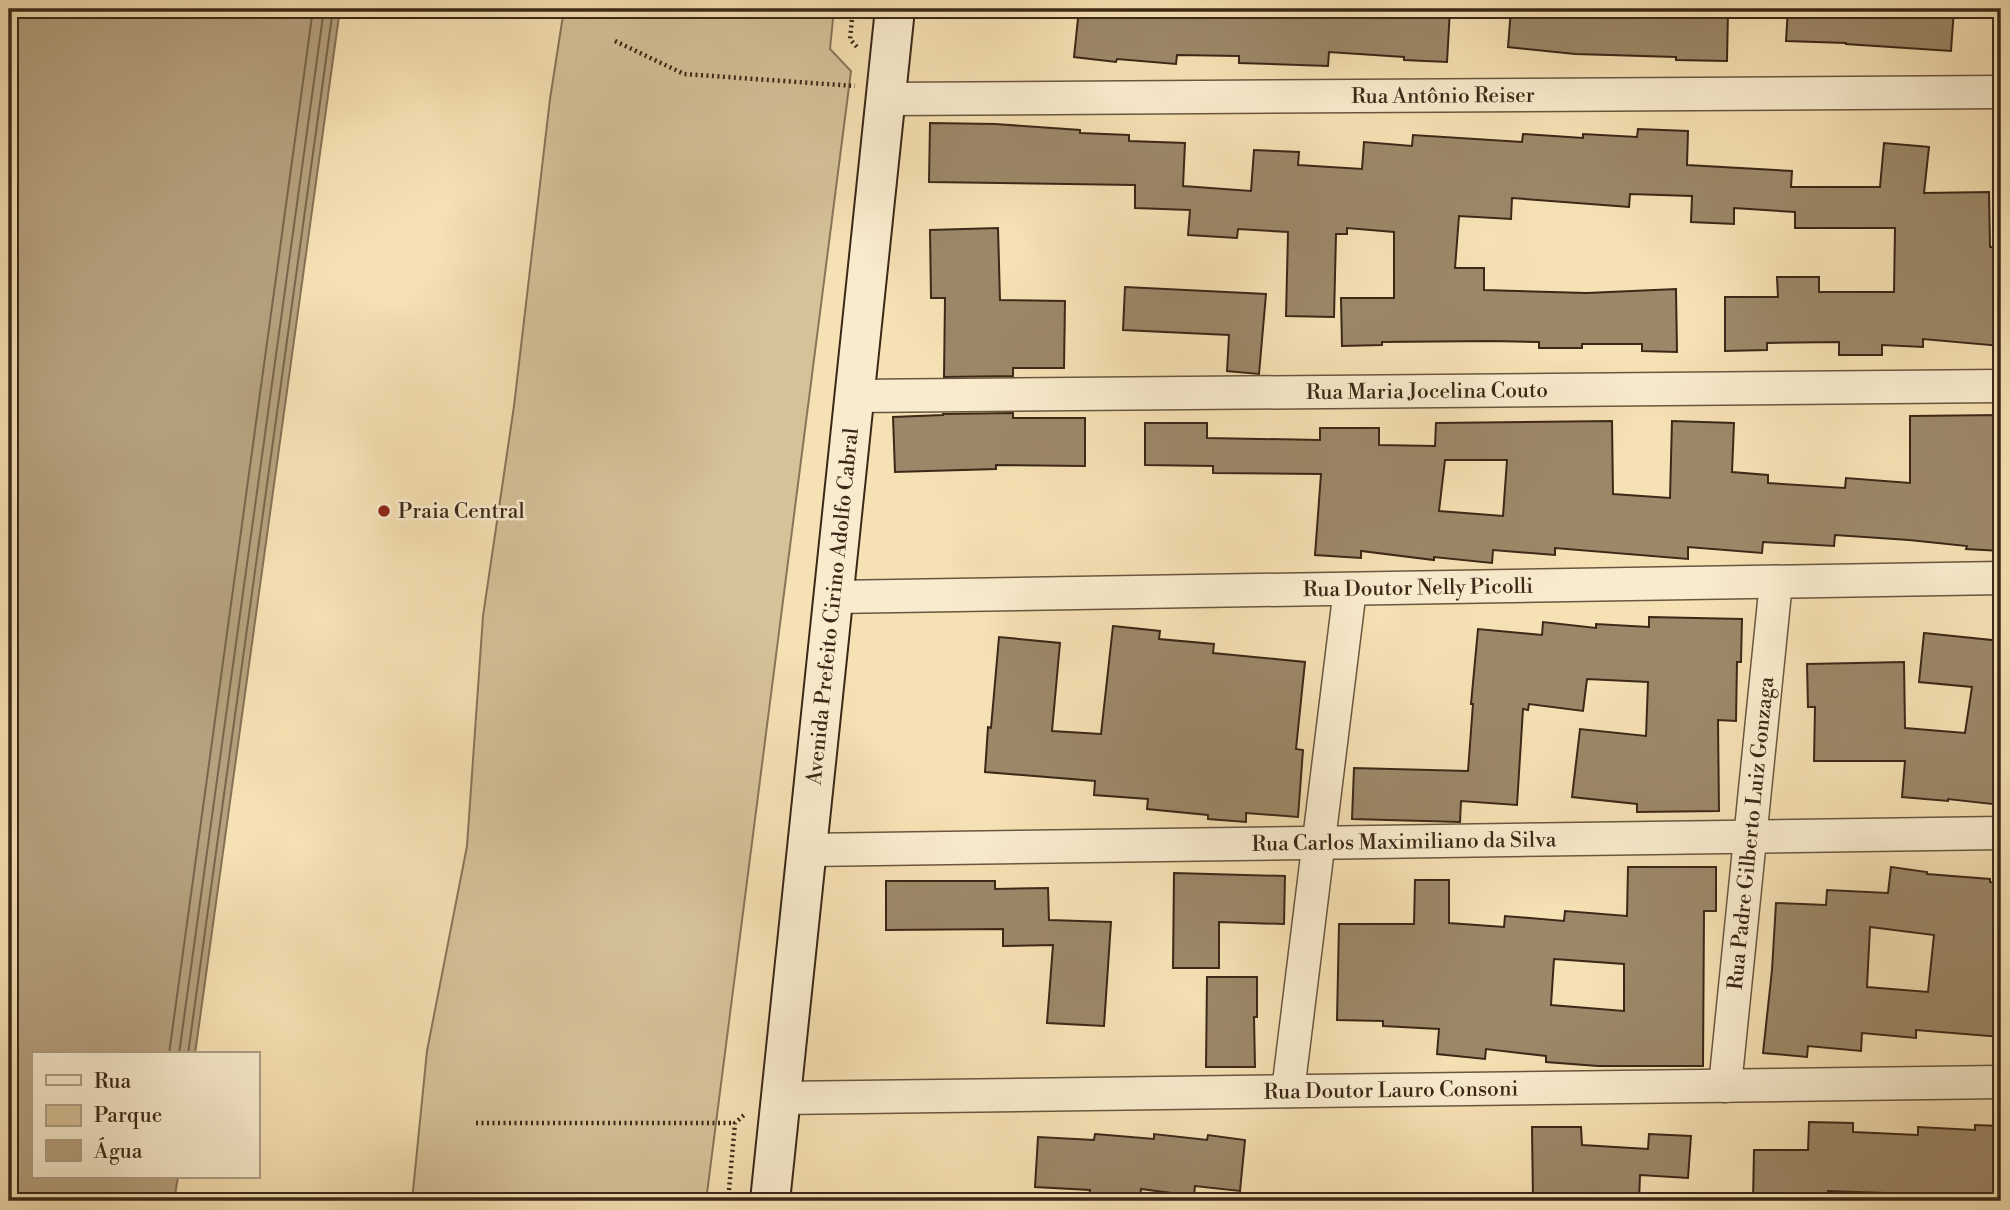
<svg xmlns="http://www.w3.org/2000/svg" width="2010" height="1210" font-family="'Libre Bodoni',serif">
<style>
.green{fill:#d6c299;stroke:#887558;stroke-width:2}
.water{fill:#b6a27f;stroke:#857155;stroke-width:2}
.lines{fill:none;stroke-linecap:round;stroke-linejoin:round}
.shore{stroke:#78654b;stroke-width:2}
.building{fill:#9c8869;stroke:#3b2817;stroke-width:2;fill-rule:evenodd}
.minor-casing{stroke:#6a563e;stroke-width:35}
.secondary-casing{stroke:#3b2817;stroke-width:42}
.path{stroke:#3b2817;stroke-width:4.5;stroke-dasharray:2 3.5;stroke-linecap:butt}
.minor{stroke:#f9ecce;stroke-width:32}
.secondary{stroke:#f9ecce;stroke-width:38}
.poi-dot{fill:#8f2418;stroke:#f9ecce;stroke-width:2.5}
.labels{text-anchor:middle;stroke-width:5;stroke-linejoin:round;paint-order:stroke}
.street-label{font-size:21px;fill:#3b2817;stroke:#f9ecce}
.poi-label{font-size:21px;fill:#3b2817;stroke:#f9ecce;text-anchor:start}
</style>
<rect width="100%" height="100%" fill="#f6e1b4"/>
<filter id="stains"><feTurbulence type="fractalNoise" baseFrequency=".00286" numOctaves="4"/><feColorMatrix values="0 0 0 0 .2 0 0 0 0 .09 0 0 0 0 .02 0 0 0 .5 -.17"/></filter>
<radialGradient id="worn" r=".72"><stop offset=".6" stop-color="#630" stop-opacity="0"/><stop offset="1" stop-color="#630" stop-opacity=".3"/></radialGradient>
<path class="green" d="M 564,9 L 834,9 L 830,49 L 851,71 L 706,1201 L 412,1201 L 427,1051 L 467,846 L 483,616 L 514,406 L 550,99 Z"/>
<path class="water" d="M 9,9 L 340,9 L 195,1054 L 33,1054 L 33,1177 L 178,1177 L 174,1201 L 9,1201 Z"/>
<g class="lines">
<g class="shore">
<path d="M 169,1054 L 313,9"/>
<path d="M 179,1054 L 324,9"/>
<path d="M 188,1054 L 333,9"/>
</g>
</g>
<g class="building">
<path d="M 1079,9 L 1297,9 L 1350,11 L 1350,9 L 1450,9 L 1447,62 L 1404,60 L 1404,57 L 1329,52 L 1328,66 L 1239,63 L 1239,56 L 1177,55 L 1176,64 L 1117,59 L 1116,62 L 1074,57 Z"/>
<path d="M 1511,9 L 1728,9 L 1727,61 L 1676,60 L 1676,57 L 1575,54 L 1508,47 Z"/>
<path d="M 1788,9 L 1954,9 L 1951,51 L 1846,44 L 1846,43 L 1786,41 Z"/>
<path d="M 930,123 L 995,124 L 1080,130 L 1080,133 L 1129,135 L 1129,141 L 1185,143 L 1183,186 L 1251,191 L 1254,150 L 1299,152 L 1298,165 L 1362,169 L 1364,142 L 1412,146 L 1413,135 L 1522,142 L 1523,134 L 1583,138 L 1583,134 L 1637,137 L 1638,129 L 1688,131 L 1687,165 L 1792,171 L 1791,187 L 1880,187 L 1884,143 L 1929,147 L 1924,193 L 1989,192 L 1990,247 L 2001,247 L 2001,346 L 1923,339 L 1923,347 L 1882,345 L 1882,355 L 1839,355 L 1839,342 L 1767,343 L 1767,350 L 1725,351 L 1725,297 L 1778,297 L 1777,277 L 1819,277 L 1819,292 L 1894,292 L 1895,228 L 1795,228 L 1795,212 L 1734,208 L 1734,224 L 1691,222 L 1692,196 L 1630,194 L 1629,207 L 1512,198 L 1511,219 L 1459,216 L 1455,268 L 1484,268 L 1484,290 L 1587,293 L 1676,289 L 1677,352 L 1642,351 L 1642,344 L 1582,344 L 1582,348 L 1539,348 L 1539,342 L 1491,341 L 1382,342 L 1382,345 L 1342,346 L 1341,298 L 1394,298 L 1394,232 L 1347,228 L 1347,234 L 1336,234 L 1334,317 L 1286,316 L 1288,232 L 1238,229 L 1237,238 L 1188,235 L 1190,210 L 1135,208 L 1135,185 L 929,182 Z"/>
<path d="M 998,228 L 1000,300 L 1065,301 L 1064,368 L 1013,368 L 1013,376 L 944,377 L 945,298 L 931,298 L 930,230 Z"/>
<path d="M 1125,287 L 1266,294 L 1259,374 L 1227,371 L 1229,335 L 1123,330 Z"/>
<path d="M 1013,413 L 1013,418 L 1085,418 L 1085,466 L 996,465 L 996,469 L 895,472 L 893,417 L 943,415 L 943,414 Z"/>
<path d="M 2001,415 L 2001,551 L 1966,549 L 1967,546 L 1909,540 L 1835,535 L 1834,546 L 1763,542 L 1762,553 L 1688,547 L 1688,559 L 1555,548 L 1555,555 L 1493,550 L 1492,563 L 1434,557 L 1434,560 L 1361,551 L 1361,558 L 1315,555 L 1321,474 L 1213,473 L 1213,466 L 1145,465 L 1145,423 L 1207,423 L 1207,438 L 1320,440 L 1320,428 L 1379,428 L 1379,445 L 1435,446 L 1436,423 L 1612,421 L 1613,494 L 1670,498 L 1672,421 L 1734,423 L 1732,472 L 1768,475 L 1768,483 L 1845,488 L 1846,478 L 1910,483 L 1910,416 ZM 1445,460 L 1507,460 L 1503,516 L 1439,511 Z"/>
<path d="M 1649,617 L 1742,619 L 1741,662 L 1737,662 L 1736,721 L 1718,720 L 1719,811 L 1637,812 L 1637,804 L 1572,797 L 1580,729 L 1646,736 L 1648,682 L 1587,679 L 1583,711 L 1529,704 L 1528,710 L 1523,709 L 1517,805 L 1461,801 L 1460,822 L 1352,819 L 1354,768 L 1468,771 L 1473,704 L 1471,704 L 1478,629 L 1542,635 L 1543,622 L 1596,628 L 1596,624 L 1649,627 Z"/>
<path d="M 1113,626 L 1160,631 L 1159,639 L 1214,644 L 1213,653 L 1305,662 L 1296,749 L 1303,750 L 1298,817 L 1246,813 L 1246,822 L 1208,819 L 1208,815 L 1147,809 L 1148,799 L 1094,795 L 1095,781 L 985,772 L 988,727 L 991,728 L 999,637 L 1060,643 L 1052,731 L 1101,734 Z"/>
<path d="M 1924,633 L 2001,641 L 2001,805 L 1948,799 L 1948,801 L 1902,797 L 1905,761 L 1814,761 L 1815,707 L 1808,707 L 1807,664 L 1904,662 L 1905,728 L 1965,733 L 1972,687 L 1919,682 Z"/>
<path d="M 1628,867 L 1716,867 L 1716,911 L 1704,911 L 1703,1066 L 1598,1066 L 1546,1062 L 1546,1056 L 1486,1049 L 1485,1059 L 1437,1054 L 1439,1029 L 1383,1026 L 1383,1021 L 1337,1020 L 1339,924 L 1414,924 L 1415,880 L 1449,880 L 1449,923 L 1504,927 L 1505,916 L 1564,921 L 1565,911 L 1627,916 ZM 1554,959 L 1624,964 L 1624,1011 L 1551,1005 Z"/>
<path d="M 1891,867 L 1927,872 L 1927,874 L 1990,879 L 1990,882 L 2001,883 L 2001,1037 L 1916,1030 L 1916,1038 L 1862,1033 L 1861,1051 L 1808,1046 L 1807,1057 L 1763,1053 L 1772,970 L 1776,903 L 1826,905 L 1827,890 L 1888,893 ZM 1870,927 L 1934,935 L 1928,992 L 1867,987 Z"/>
<path d="M 1174,873 L 1285,876 L 1284,924 L 1219,922 L 1219,968 L 1173,968 Z"/>
<path d="M 886,881 L 995,881 L 995,889 L 1048,888 L 1049,920 L 1111,922 L 1104,1026 L 1047,1023 L 1053,945 L 1003,946 L 1003,929 L 886,930 Z"/>
<path d="M 1207,977 L 1257,977 L 1257,1017 L 1254,1017 L 1255,1067 L 1206,1067 Z"/>
<path d="M 1809,1122 L 1853,1123 L 1853,1132 L 1918,1135 L 1918,1127 L 1975,1130 L 1975,1125 L 2001,1126 L 2001,1201 L 1915,1201 L 1915,1194 L 1828,1191 L 1827,1201 L 1753,1201 L 1754,1150 L 1808,1150 Z"/>
<path d="M 1532,1127 L 1581,1127 L 1582,1145 L 1648,1149 L 1649,1134 L 1691,1136 L 1688,1178 L 1640,1175 L 1639,1201 L 1533,1201 Z"/>
<path d="M 1095,1134 L 1154,1139 L 1154,1134 L 1207,1140 L 1208,1135 L 1245,1140 L 1240,1191 L 1195,1186 L 1194,1196 L 1141,1189 L 1140,1201 L 1088,1201 L 1090,1190 L 1035,1187 L 1038,1137 L 1094,1140 Z"/>
</g>
<g class="lines">
<defs>
<g id="minor">
<path id="s1" d="M 885,99 L 2001,92"/>
<path id="s2" d="M 855,396 L 2001,386"/>
<path id="s3" d="M 834,597 L 2001,578"/>
<path id="s4" d="M 807,850 L 2001,833"/>
<path id="s5" d="M 1725,1086 L 1776,582"/>
<path d="M 1288,1091 L 1350,589"/>
<path id="s6" d="M 780,1098 L 2001,1082"/>
</g>
<g id="secondary">
<path id="s7" d="M 770,1201 L 895,9"/>
</g>
</defs>
<use href="#minor" class="minor-casing"/>
<use href="#secondary" class="secondary-casing"/>
<g class="path">
<path d="M 853,9 L 850,39 L 857,47"/>
<path d="M 615,41 L 684,74 L 855,86"/>
<path d="M 476,1123 L 735,1123"/>
<path d="M 728,1201 L 735,1123 L 744,1115"/>
</g>
<use href="#minor" class="minor"/>
<use href="#secondary" class="secondary"/>
</g>
<circle class="poi-dot" cx="384" cy="511" r="7"/>
<g class="labels">
<g class="street-label">
<text dy="7" stroke="none"><textPath href="#s1" startOffset="558">Rua Antônio Reiser</textPath></text>
<text dy="7" stroke="none"><textPath href="#s2" startOffset="572">Rua Maria Jocelina Couto</textPath></text>
<text dy="7" stroke="none"><textPath href="#s3" startOffset="584">Rua Doutor Nelly Picolli</textPath></text>
<text dy="7" stroke="none"><textPath href="#s7" startOffset="598">Avenida Prefeito Cirino Adolfo Cabral</textPath></text>
<text dy="7" stroke="none"><textPath href="#s5" startOffset="254">Rua Padre Gilberto Luiz Gonzaga</textPath></text>
<text dy="7" stroke="none"><textPath href="#s4" startOffset="597">Rua Carlos Maximiliano da Silva</textPath></text>
<text dy="7" stroke="none"><textPath href="#s6" startOffset="611">Rua Doutor Lauro Consoni</textPath></text>
</g>
<g class="poi-label">
<text x="398" y="518">Praia Central</text>
</g>
</g>
<rect width="2010" height="1210" fill="none" stroke="#f6e1b4" stroke-width="35"/>
<rect x="10" y="10" width="1989" height="1189" fill="none" stroke="#3b2817" stroke-width="3.5"/>
<rect x="18" y="18" width="1975" height="1175" fill="none" stroke="#3b2817" stroke-width="2"/>
<rect x="32" y="1052" width="228" height="126" fill="#f9ecce" stroke="#ad9e85" stroke-width="2"/>
<rect x="46" y="1075" width="35" height="10" fill="#f9ecce" stroke="#ad9e85" stroke-width="2"/>
<text x="94" y="1088" font-size="21" fill="#3b2817">Rua</text>
<rect x="46" y="1105" width="35" height="21" fill="#d6c299" stroke="#ad9e85" stroke-width="2"/>
<text x="94" y="1122" font-size="21" fill="#3b2817">Parque</text>
<rect x="46" y="1140" width="35" height="21" fill="#b6a27f" stroke="#ad9e85" stroke-width="2"/>
<text x="94" y="1158" font-size="21" fill="#3b2817">Água</text>
<rect width="100%" height="100%" filter="url(#stains)"/>
<rect width="100%" height="100%" fill="url(#worn)"/>
</svg>
